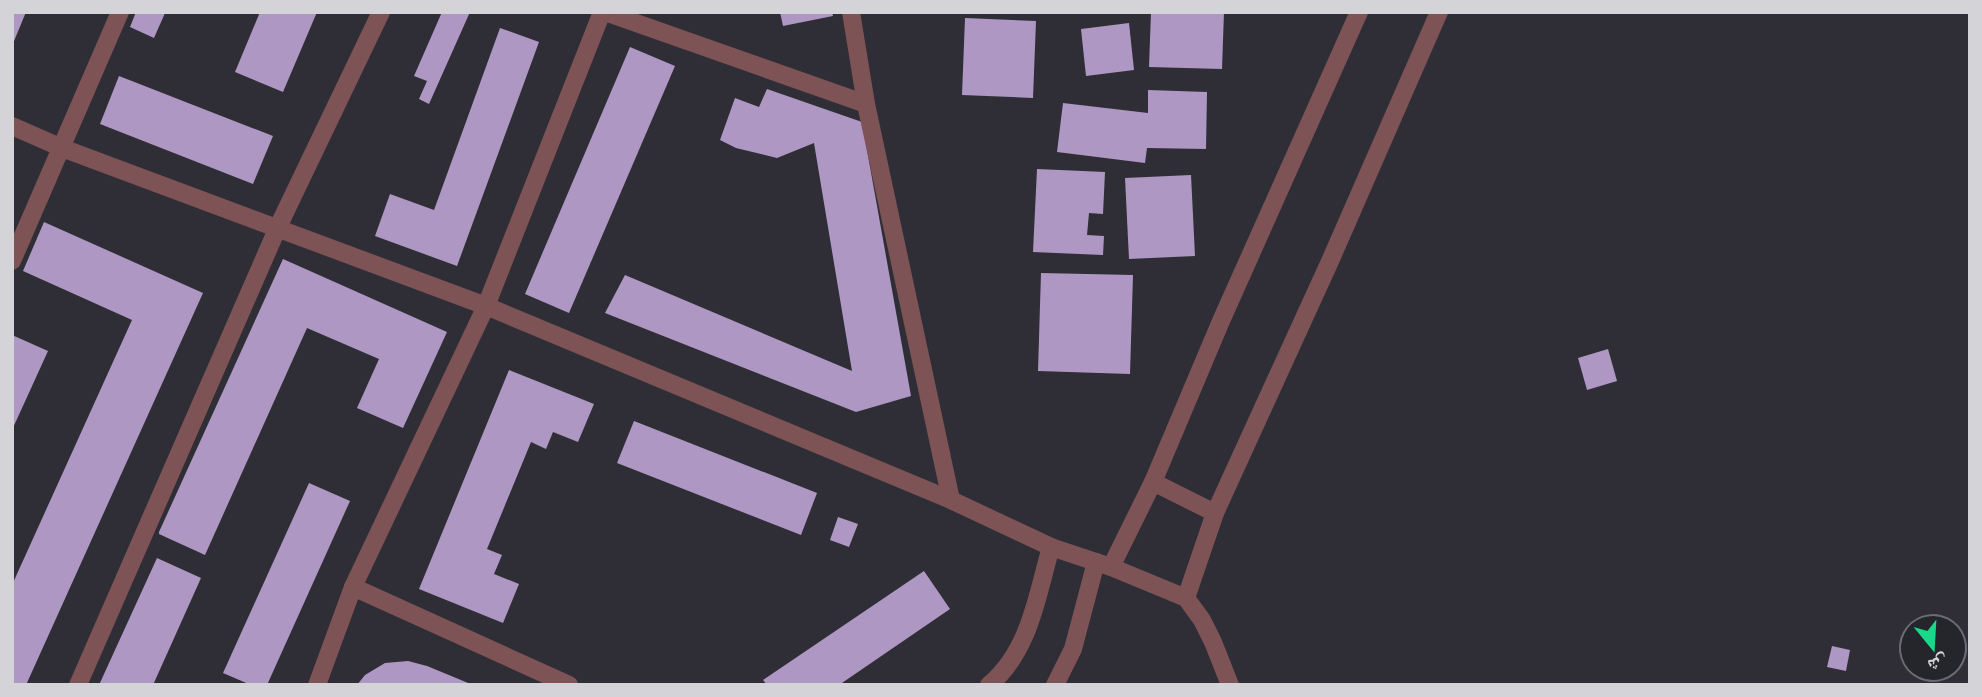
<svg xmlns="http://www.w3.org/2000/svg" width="1982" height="697" font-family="Mulish,'Noto Naskh Arabic',sans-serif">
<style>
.building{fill:#ae98c3}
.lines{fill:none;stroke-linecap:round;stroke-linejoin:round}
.street{stroke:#7d5355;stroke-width:18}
</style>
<rect width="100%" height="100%" fill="#2f2e36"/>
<g class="building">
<path d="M 12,12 L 26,12 L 12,46 Z"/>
<path d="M 136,12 L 165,13 L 154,38 L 130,27 Z"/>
<path d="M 260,12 L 317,12 L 283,92 L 235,72 Z"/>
<path d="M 442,12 L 470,12 L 429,104 L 419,99 L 427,81 L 414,76 Z"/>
<path d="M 780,12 L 832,12 L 833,16 L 783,26 Z"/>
<path d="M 1151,12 L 1224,12 L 1222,69 L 1149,67 Z"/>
<path d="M 965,18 L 1036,21 L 1033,98 L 962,95 Z"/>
<path d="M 1129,23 L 1134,70 L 1086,76 L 1081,29 Z"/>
<path d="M 500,28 L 539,42 L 457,266 L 375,236 L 390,194 L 434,210 Z"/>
<path d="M 630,47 L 675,66 L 569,313 L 525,294 Z"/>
<path d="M 119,76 L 273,136 L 253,184 L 100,124 Z"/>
<path d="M 767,89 L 862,122 L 911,396 L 856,412 L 605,313 L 625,275 L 852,371 L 814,143 L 777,158 L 736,148 L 720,140 L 735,98 L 759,107 Z"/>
<path d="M 1148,90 L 1207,92 L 1206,149 L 1147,148 L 1145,163 L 1057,152 L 1063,103 L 1148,113 Z"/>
<path d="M 1037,169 L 1105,172 L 1103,214 L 1089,213 L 1087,235 L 1104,236 L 1103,255 L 1033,252 Z"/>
<path d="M 1191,175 L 1195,256 L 1129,259 L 1125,178 Z"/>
<path d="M 44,222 L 203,293 L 26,685 L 12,685 L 12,585 L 132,320 L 23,271 Z"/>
<path d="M 283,259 L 447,332 L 403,428 L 357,408 L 379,359 L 307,328 L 205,555 L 159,534 L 159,532 Z"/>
<path d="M 1041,273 L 1133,275 L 1130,374 L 1038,371 Z"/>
<path d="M 12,335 L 48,351 L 12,430 Z"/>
<path d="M 1608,349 L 1617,381 L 1587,390 L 1578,358 Z"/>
<path d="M 509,370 L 594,404 L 578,442 L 553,432 L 546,449 L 531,442 L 487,549 L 502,555 L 494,574 L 519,584 L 503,623 L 419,589 Z"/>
<path d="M 634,421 L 817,493 L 801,535 L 617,463 Z"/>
<path d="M 309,483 L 350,501 L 267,685 L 251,685 L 223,673 Z"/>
<path d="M 838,517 L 858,524 L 849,547 L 830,540 Z"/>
<path d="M 157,558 L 201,578 L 153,685 L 99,685 Z"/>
<path d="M 924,571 L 950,609 L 839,685 L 767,685 L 763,680 Z"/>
<path d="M 1832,646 L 1850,650 L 1846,671 L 1827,667 Z"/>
<path d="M 408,661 L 427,666 L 473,685 L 357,685 L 365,675 L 385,663 Z"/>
</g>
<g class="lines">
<g class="street">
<path d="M 605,12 L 866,104"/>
<path d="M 851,12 L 866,104 L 951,500"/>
<path d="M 12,126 L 62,148 L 486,306 L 951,500 L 1051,547 L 1111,567 L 1186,598 L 1202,620 L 1213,642 L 1230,685"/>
<path d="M 12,261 L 120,12"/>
<path d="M 1153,482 L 1215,513"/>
<path d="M 1111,567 L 1153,482 L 1221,321 L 1359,12"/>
<path d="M 353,587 L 569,685"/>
<path d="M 1186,598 L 1215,513 L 1331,259 L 1439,12"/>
<path d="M 78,685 L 278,227 L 381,12"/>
<path d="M 317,685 L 353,587 L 486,306 L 602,12"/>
<path d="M 989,685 C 1030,651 1037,595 1051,547"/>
<path d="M 1055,685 L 1073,649 L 1096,562"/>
</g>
</g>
<rect width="1982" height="697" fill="none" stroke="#d4d3d8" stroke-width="28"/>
<g transform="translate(1933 648) rotate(162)"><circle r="33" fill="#25252c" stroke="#6b6b71" stroke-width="2"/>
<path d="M0-5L12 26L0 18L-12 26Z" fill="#17d989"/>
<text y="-10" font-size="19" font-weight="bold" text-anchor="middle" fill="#d4d3d8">ش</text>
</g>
</svg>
